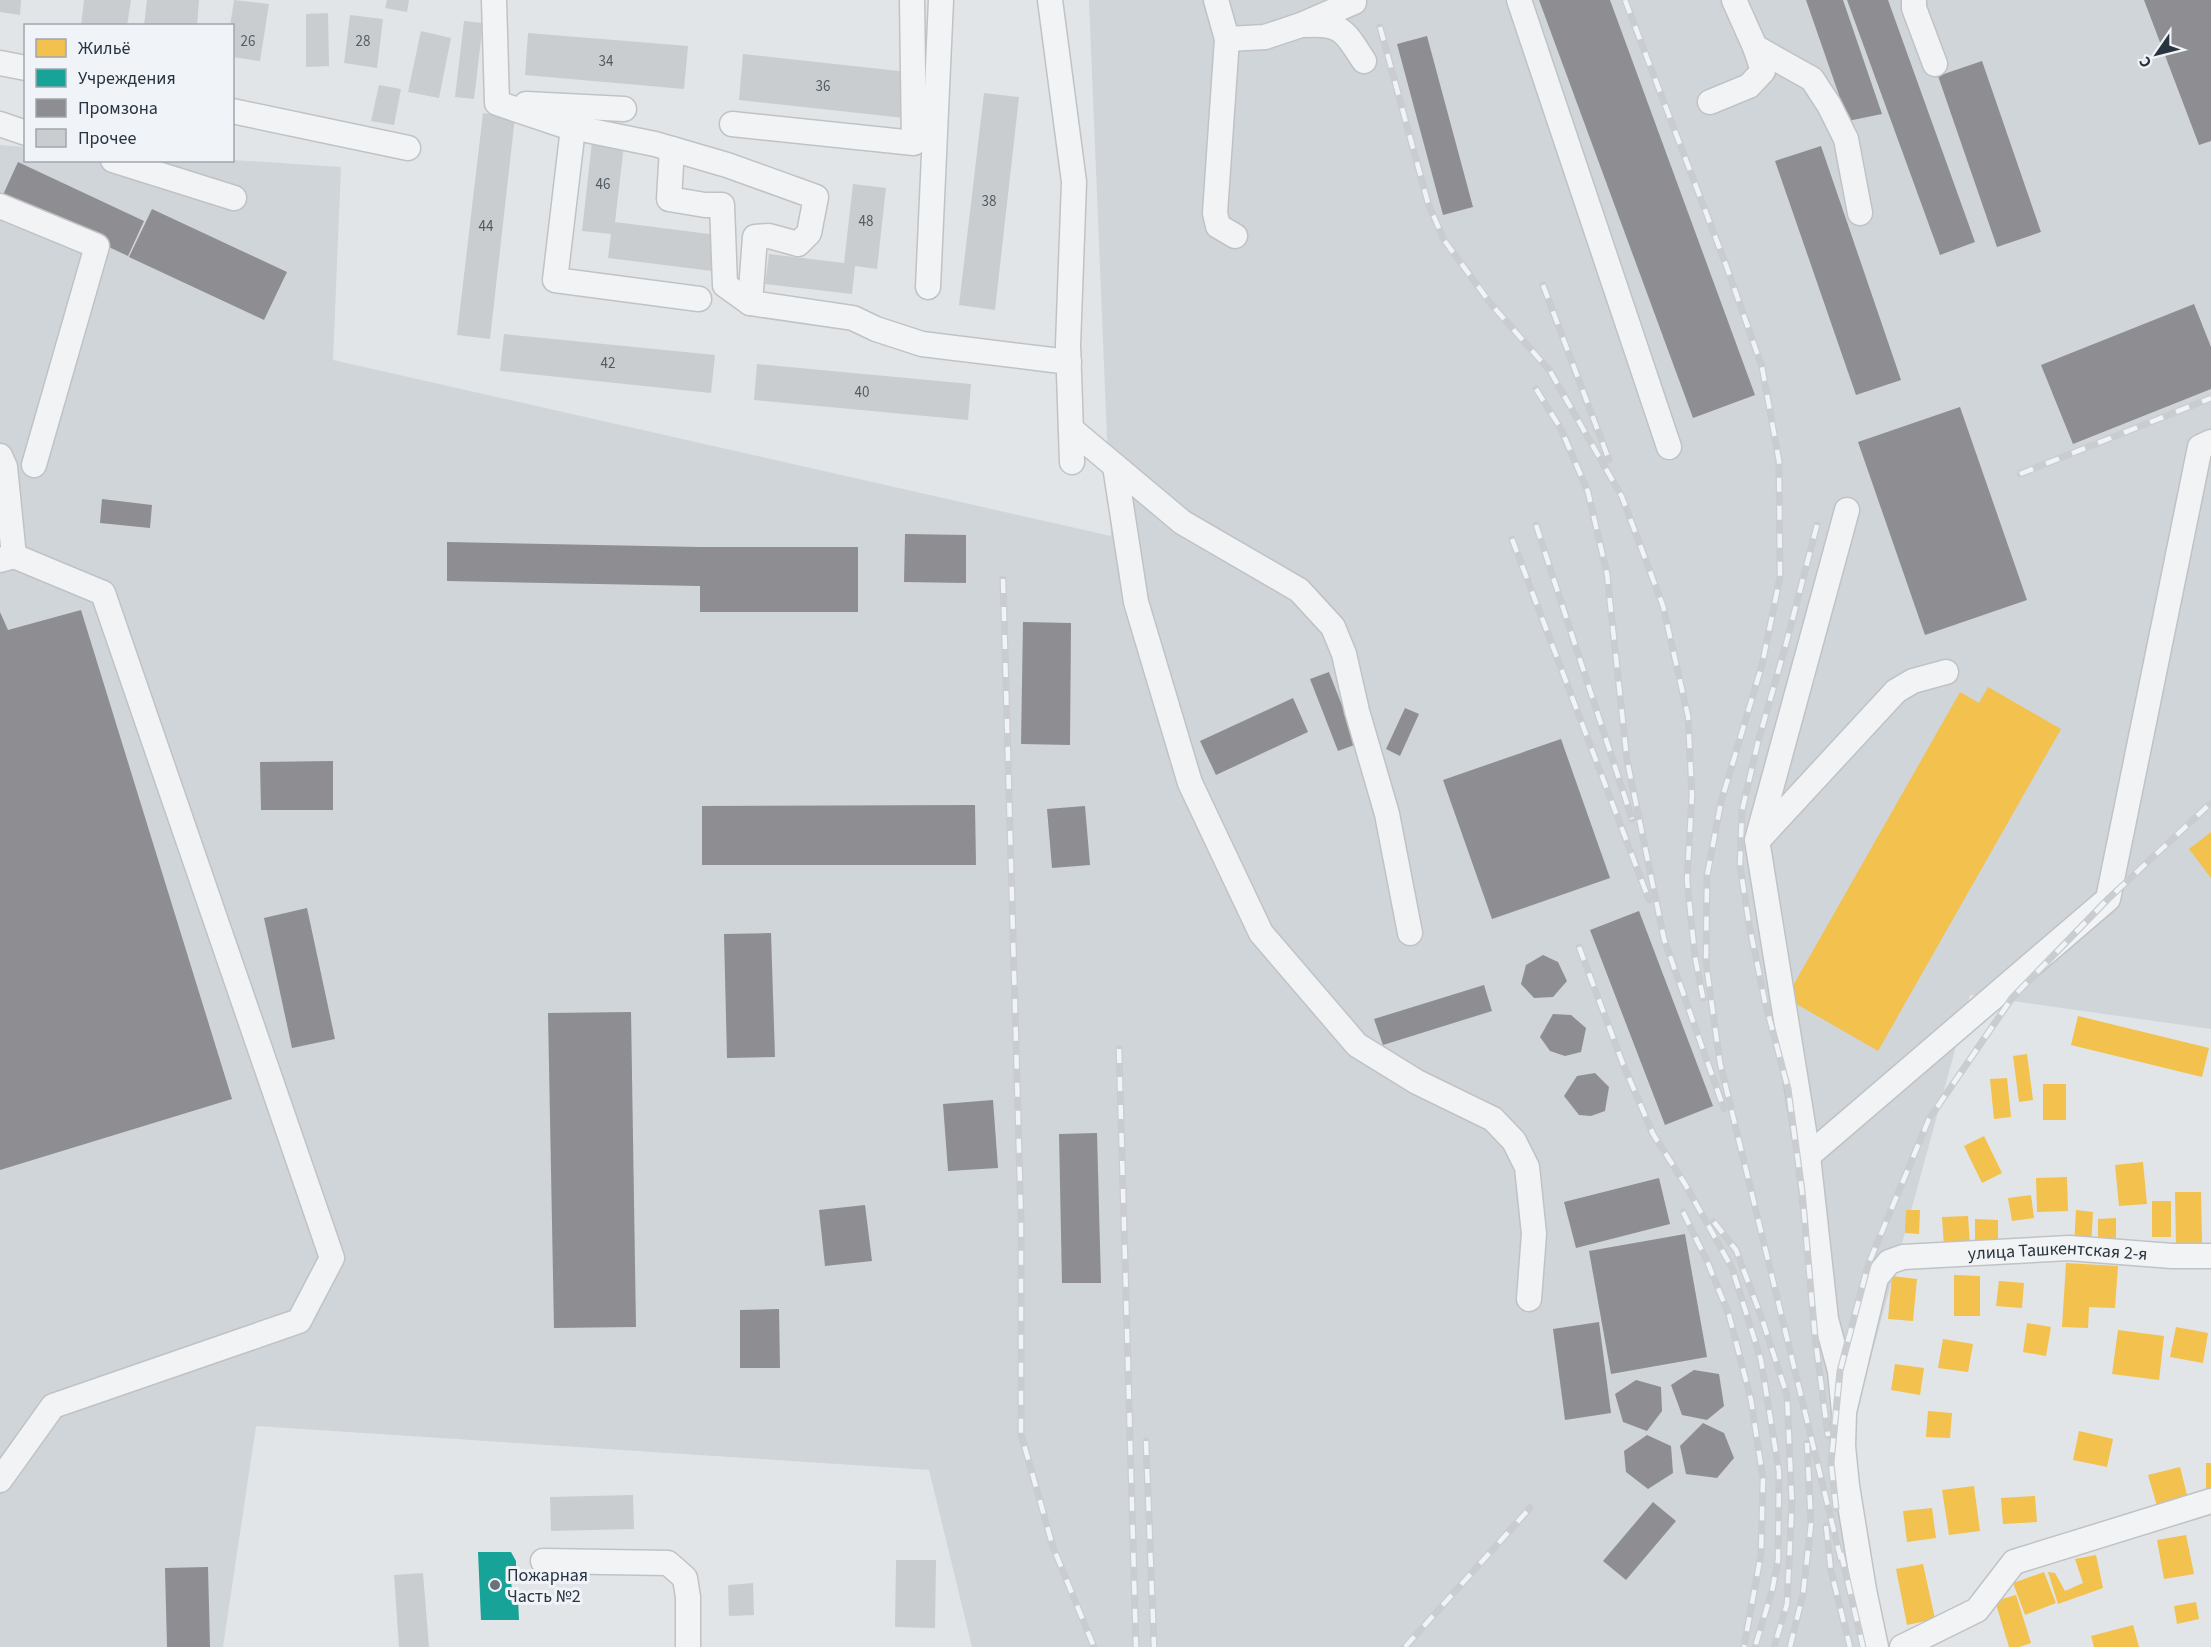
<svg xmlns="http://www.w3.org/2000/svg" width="2211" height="1647" font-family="'Source Sans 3',sans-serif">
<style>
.built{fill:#d0d5da}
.homes{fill:#f2c14e}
.public{fill:#17a398}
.industry{fill:#8d8d92}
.building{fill:#cacdcf}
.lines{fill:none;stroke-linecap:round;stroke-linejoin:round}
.minor-casing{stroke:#c0c3c5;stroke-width:27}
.minor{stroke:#f1f3f4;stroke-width:24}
.rail-casing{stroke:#cacdcf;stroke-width:7}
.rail{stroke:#f0f3f7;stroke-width:4.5;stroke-dasharray:14;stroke-linecap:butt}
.poi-dot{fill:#69737b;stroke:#f0f3f7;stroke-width:2}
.labels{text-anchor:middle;stroke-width:6;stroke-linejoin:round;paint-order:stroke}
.number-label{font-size:15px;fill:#515c65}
.street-label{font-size:18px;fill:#283541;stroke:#f0f3f7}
.poi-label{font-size:18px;fill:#283541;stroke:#f0f3f7;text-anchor:start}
</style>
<rect width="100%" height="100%" fill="#e2e5e7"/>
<path class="built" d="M 1089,0 L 2211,0 L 2211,1029 L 1970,995 L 1847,1445 L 1874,1647 L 972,1647 L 929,1470 L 256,1426 L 223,1647 L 0,1647 L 0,145 L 25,147 L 26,160 L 233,160 L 341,167 L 333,360 L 1111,536 Z"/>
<g class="homes">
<path d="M 1988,687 L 2061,729 L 1878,1051 L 1786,998 L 1960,692 L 1979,703 Z"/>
<path d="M 2211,832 L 2211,878 L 2189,849 Z"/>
<path d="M 2078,1016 L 2209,1048 L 2202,1077 L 2071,1045 Z"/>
<path d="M 2027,1054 L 2033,1100 L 2019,1102 L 2013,1056 Z"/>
<path d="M 2007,1078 L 2011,1117 L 1994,1119 L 1990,1079 Z"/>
<rect x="2043" y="1084" width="23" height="36"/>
<path d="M 1984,1136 L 2002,1173 L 1982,1183 L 1964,1146 Z"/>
<path d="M 2143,1162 L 2147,1204 L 2119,1206 L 2115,1165 Z"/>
<path d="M 2067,1177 L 2068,1211 L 2037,1212 L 2036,1178 Z"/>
<path d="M 2175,1192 L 2201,1192 L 2202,1244 L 2176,1244 Z"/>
<path d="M 2031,1195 L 2034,1218 L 2012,1221 L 2008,1198 Z"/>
<rect x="2152" y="1201" width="19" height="36"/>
<path d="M 1906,1210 L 1920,1210 L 1919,1234 L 1905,1233 Z"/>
<path d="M 2076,1210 L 2093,1212 L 2091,1246 L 2074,1245 Z"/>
<path d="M 1968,1216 L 1970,1245 L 1944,1247 L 1942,1217 Z"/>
<path d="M 2116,1218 L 2116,1243 L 2098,1243 L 2098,1219 Z"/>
<path d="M 1975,1219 L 1998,1220 L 1998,1244 L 1975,1244 Z"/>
<path d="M 2066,1263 L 2118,1266 L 2115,1308 L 2089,1307 L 2088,1328 L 2062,1327 Z"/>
<path d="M 1954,1275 L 1980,1276 L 1980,1316 L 1954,1316 Z"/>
<path d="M 1892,1276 L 1917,1279 L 1913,1321 L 1888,1319 Z"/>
<path d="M 1999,1281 L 2024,1283 L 2022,1308 L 1996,1306 Z"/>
<path d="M 2027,1323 L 2051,1327 L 2046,1356 L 2023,1352 Z"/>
<path d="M 2176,1327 L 2208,1333 L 2203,1363 L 2170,1357 Z"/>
<path d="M 2118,1330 L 2164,1336 L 2159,1380 L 2112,1374 Z"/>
<path d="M 1943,1339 L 1973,1344 L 1968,1372 L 1938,1368 Z"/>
<path d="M 1895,1364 L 1924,1368 L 1920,1395 L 1891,1390 Z"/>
<path d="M 1928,1411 L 1952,1413 L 1950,1438 L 1926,1437 Z"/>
<path d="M 2079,1431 L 2113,1439 L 2107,1467 L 2073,1460 Z"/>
<rect x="2206" y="1463" width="5" height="29"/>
<path d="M 2180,1467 L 2188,1499 L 2157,1506 L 2148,1475 Z"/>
<path d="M 1974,1486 L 1980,1531 L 1949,1535 L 1942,1490 Z"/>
<path d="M 2035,1496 L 2037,1522 L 2003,1524 L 2001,1498 Z"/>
<path d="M 1932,1508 L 1936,1538 L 1907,1542 L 1903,1511 Z"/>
<path d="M 2186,1535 L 2194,1574 L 2164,1579 L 2157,1540 Z"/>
<path d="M 2096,1555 L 2103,1588 L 2058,1604 L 2048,1572 L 2055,1573 L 2065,1591 L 2083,1583 L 2075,1559 Z"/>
<path d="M 1923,1564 L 1935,1619 L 1907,1625 L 1896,1569 Z"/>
<path d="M 2044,1572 L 2056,1603 L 2025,1615 L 2013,1583 Z"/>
<path d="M 2016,1595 L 2031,1643 L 2019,1647 L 2009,1647 L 1995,1601 Z"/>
<path d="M 2196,1602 L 2199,1619 L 2177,1624 L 2174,1606 Z"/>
<path d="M 2133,1625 L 2139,1647 L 2094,1647 L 2091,1636 Z"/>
</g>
<path class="public" d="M 478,1552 L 511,1552 L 516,1561 L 516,1573 L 511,1574 L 512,1596 L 518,1599 L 519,1620 L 481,1620 Z"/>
<g class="industry">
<path d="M 1539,0 L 1610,0 L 1755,395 L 1693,418 Z"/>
<path d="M 1806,0 L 1843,0 L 1882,114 L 1848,121 Z"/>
<path d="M 1847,0 L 1888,0 L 1975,242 L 1940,255 Z"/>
<path d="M 2144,0 L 2211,0 L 2211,141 L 2199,145 Z"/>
<path d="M 1427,36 L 1473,207 L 1443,215 L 1397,44 Z"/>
<path d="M 1982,61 L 2041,232 L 1997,247 L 1938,76 Z"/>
<path d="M 1821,146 L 1901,380 L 1856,395 L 1775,161 Z"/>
<path d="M 18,162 L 144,221 L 128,256 L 2,197 Z"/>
<path d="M 152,209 L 287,272 L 264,320 L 129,257 Z"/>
<path d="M 2194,304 L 2211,347 L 2211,389 L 2073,444 L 2041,365 Z"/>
<path d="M 1960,407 L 2027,600 L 1925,635 L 1858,442 Z"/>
<path d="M 102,499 L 152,505 L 150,528 L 100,523 Z"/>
<path d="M 905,534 L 966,535 L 966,583 L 904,582 Z"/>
<path d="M 447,542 L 700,547 L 858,547 L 858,612 L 700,612 L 700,586 L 447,581 Z"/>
<path d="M 81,610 L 232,1099 L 0,1170 L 0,612 L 8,630 Z"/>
<path d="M 1023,622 L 1071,623 L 1070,745 L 1021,744 Z"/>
<path d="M 1329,672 L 1357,744 L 1338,751 L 1310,679 Z"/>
<path d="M 1293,698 L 1308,732 L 1216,775 L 1200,741 Z"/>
<path d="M 1405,708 L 1419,714 L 1400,756 L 1386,749 Z"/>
<path d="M 1561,739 L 1610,878 L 1492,919 L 1443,780 Z"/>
<path d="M 333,761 L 333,810 L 261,810 L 260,762 Z"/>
<path d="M 975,805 L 976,865 L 702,865 L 702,806 Z"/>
<path d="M 1085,806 L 1090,865 L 1052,868 L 1047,809 Z"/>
<path d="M 307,908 L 335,1039 L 292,1048 L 264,918 Z"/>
<path d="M 1639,911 L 1713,1106 L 1665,1125 L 1590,930 Z"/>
<path d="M 771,933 L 775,1057 L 727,1058 L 724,934 Z"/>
<path d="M 1543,955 L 1558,962 L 1567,981 L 1553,997 L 1534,998 L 1521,984 L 1526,965 Z"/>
<path d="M 1484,985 L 1492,1011 L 1383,1045 L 1374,1019 Z"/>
<path d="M 631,1012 L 636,1327 L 554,1328 L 548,1013 Z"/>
<path d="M 1553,1014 L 1571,1015 L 1586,1028 L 1581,1052 L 1565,1056 L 1550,1051 L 1540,1037 Z"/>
<path d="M 1595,1073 L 1609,1087 L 1605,1111 L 1591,1116 L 1579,1115 L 1564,1096 L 1577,1076 Z"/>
<path d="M 993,1100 L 998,1168 L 948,1171 L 943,1104 Z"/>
<path d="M 1097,1133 L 1101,1283 L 1062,1283 L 1059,1134 Z"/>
<path d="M 1659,1178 L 1670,1224 L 1576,1248 L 1564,1202 Z"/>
<path d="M 865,1205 L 872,1261 L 825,1266 L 819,1210 Z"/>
<path d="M 1685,1234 L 1707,1357 L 1611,1374 L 1589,1251 Z"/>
<path d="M 779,1309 L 780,1368 L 740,1368 L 740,1310 Z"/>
<path d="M 1599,1322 L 1611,1413 L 1565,1420 L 1553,1329 Z"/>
<path d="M 1694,1370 L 1719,1374 L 1724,1406 L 1707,1420 L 1682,1415 L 1671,1385 Z"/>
<path d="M 1636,1380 L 1661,1387 L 1662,1411 L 1647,1431 L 1623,1422 L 1615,1394 Z"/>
<path d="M 1703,1423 L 1724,1433 L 1734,1458 L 1717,1478 L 1686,1474 L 1680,1446 Z"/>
<path d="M 1647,1435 L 1671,1446 L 1673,1473 L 1648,1489 L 1626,1472 L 1624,1451 Z"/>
<path d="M 1653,1502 L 1676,1521 L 1626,1580 L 1603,1561 Z"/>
<path d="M 208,1567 L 210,1647 L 167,1647 L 165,1568 Z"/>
</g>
<g class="building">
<path d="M 0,0 L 21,0 L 20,15 L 0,12 Z"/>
<path d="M 84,0 L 131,0 L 127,26 L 81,26 Z"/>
<path d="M 147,0 L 199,0 L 197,26 L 144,26 Z"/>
<path d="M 234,0 L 269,4 L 260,61 L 232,57 L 232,26 L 230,26 Z"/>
<path d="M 387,0 L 409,0 L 407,12 L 385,8 Z"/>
<path d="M 328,13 L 329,66 L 306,67 L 306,14 Z"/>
<path d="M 350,15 L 383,19 L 377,68 L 344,63 Z"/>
<path d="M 464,21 L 483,23 L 474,99 L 455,97 Z"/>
<path d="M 421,31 L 451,38 L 439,98 L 408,92 Z"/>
<path d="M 528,33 L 688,46 L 684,89 L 525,75 Z"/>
<path d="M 743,54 L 908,72 L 904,118 L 739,100 Z"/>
<path d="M 379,85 L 401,89 L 394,125 L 371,121 Z"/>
<path d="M 984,93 L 1019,97 L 995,310 L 959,305 Z"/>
<path d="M 483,113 L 515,117 L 490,339 L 457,335 Z"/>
<path d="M 592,141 L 624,145 L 615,222 L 717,235 L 712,271 L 608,258 L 611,234 L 582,231 Z"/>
<path d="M 853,184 L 886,188 L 877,269 L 855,266 L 852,294 L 765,284 L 769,254 L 844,263 Z"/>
<path d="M 504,334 L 715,355 L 711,393 L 500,371 Z"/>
<path d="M 757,364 L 971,384 L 968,420 L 754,400 Z"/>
<path d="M 633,1495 L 634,1529 L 551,1531 L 550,1497 Z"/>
<path d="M 896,1560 L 936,1560 L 935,1628 L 895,1627 Z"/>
<path d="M 423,1573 L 429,1647 L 399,1647 L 394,1575 Z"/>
<path d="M 753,1583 L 754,1615 L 729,1616 L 728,1585 Z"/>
</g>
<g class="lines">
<defs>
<g id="minor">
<path d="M 494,0 L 497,103 L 562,125 L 655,144 L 727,165 L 816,197 L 809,233 L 798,244 L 769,236 L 755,237 L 750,303 L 853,318 L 876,329 L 922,344 L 1069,362"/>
<path d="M 1050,0 L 1074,182 L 1068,345 L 1072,462"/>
<path d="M 1216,0 L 1227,39 L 1215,213 L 1218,226 L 1235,236"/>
<path d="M 1519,0 L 1669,447"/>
<path d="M 1914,0 L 1914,8 L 1935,64"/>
<path d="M 1306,25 C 1343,23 1345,32 1364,61"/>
<path d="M 1227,39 L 1265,37 L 1301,25 L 1354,2"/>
<path d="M 1755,47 L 1812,79 L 1829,105 L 1846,139 L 1860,213"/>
<path d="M 0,63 L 26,68"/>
<path d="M 1710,102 L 1749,86 L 1763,71 L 1755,47 L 1734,0"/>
<path d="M 526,104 L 624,109"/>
<path d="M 232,111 L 408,148"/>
<path d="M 0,124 L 26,133"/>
<path d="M 732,124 L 914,143 L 912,0"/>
<path d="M 573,128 L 555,280 L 699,299"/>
<path d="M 672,149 L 669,199 L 705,205 L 722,205 L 725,285 L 750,303"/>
<path d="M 113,160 L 234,198"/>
<path d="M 0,206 L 97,246 L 34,465"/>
<path d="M 928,287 L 941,0"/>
<path d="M 1071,429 L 1182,522 L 1299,590 L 1333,627 L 1344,654 L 1357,711 L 1387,814 L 1410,933"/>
<path d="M 0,456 L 5,467 L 14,556 L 0,560"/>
<path d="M 1115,466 L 1136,602 L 1190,783 L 1261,933 L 1357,1045 L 1417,1082 L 1493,1119 L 1514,1141 L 1527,1167 L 1534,1234 L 1529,1299"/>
<path d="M 1761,837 L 1896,691 L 1913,681 L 1946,672"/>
<path d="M 1808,1156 L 2108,899 L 2200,447 L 2211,442"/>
<path d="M 1844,1412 L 1840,1371 L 1826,1319 L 1808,1156 L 1757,840 L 1847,510"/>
<path d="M 0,1480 L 53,1406 L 299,1321 L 332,1258 L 103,593 L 14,556"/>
<path d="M 543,1561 L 668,1563 L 685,1578 L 688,1597 L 688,1647"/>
<path id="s1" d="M 1876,1647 L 1864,1590 L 1847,1486 L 1843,1446 L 1844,1412 L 1876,1278 L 1889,1262 L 1903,1257 L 2069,1248 L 2172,1256 L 2211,1256"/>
<path d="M 1902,1647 L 1977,1610 L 2014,1562 L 2211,1501"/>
</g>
</defs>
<use href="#minor" class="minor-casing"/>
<use href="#minor" class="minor"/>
<defs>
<g id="rail">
<path d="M 1625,0 L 1726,265 L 1762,367 L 1779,461 L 1780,577 L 1762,665 L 1721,802 L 1707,876 L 1706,963 L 1720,1063 L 1841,1560"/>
<path d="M 1380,27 L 1428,203 L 1444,240 L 1491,304 L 1550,371 L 1622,497 L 1663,606 L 1688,716 L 1692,795 L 1687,880 L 1695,957 L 1703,998"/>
<path d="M 1543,285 L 1609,460"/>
<path d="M 1536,389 L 1561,429 L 1588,492 L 1607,574 L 1627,760 L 1664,939 L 1724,1109"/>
<path d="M 2020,474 L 2211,398"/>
<path d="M 1536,525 L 1632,819"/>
<path d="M 1817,525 L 1786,644 L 1758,742 L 1742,811 L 1740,866 L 1749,924 L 1765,1002 L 1788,1089 L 1802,1191 L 1815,1337 L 1828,1436"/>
<path d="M 1512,539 L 1649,900"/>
<path d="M 1003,579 L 1021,1221 L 1021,1434 L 1053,1547 L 1094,1647"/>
<path d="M 1579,947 L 1623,1064 L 1653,1134 L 1685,1184 L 1732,1268 L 1761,1360 L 1779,1472 L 1778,1560 L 1772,1591 L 1755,1647"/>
<path d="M 1119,1049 L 1136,1647"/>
<path d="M 1683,1212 L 1707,1261 L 1729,1315 L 1751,1400 L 1763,1479 L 1761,1554 L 1744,1647"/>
<path d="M 1714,1222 L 1736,1250 L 1761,1316 L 1787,1395 L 1792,1503 L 1787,1604 L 1774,1647"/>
<path d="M 1146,1441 L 1154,1647"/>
<path d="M 1836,1508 L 1831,1463 L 1840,1371 L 1868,1265 L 1929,1119 L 2012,998 L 2108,899 L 2211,803"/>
<path d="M 1826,1526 L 1831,1571 L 1850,1647"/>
<path d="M 1841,1553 L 1863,1647"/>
<path d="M 1405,1647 L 1530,1508"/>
<path d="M 1790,1647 L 1803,1594 L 1811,1524 L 1807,1443"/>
</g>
</defs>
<use href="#rail" class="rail-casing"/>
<use href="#rail" class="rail"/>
</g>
<circle class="poi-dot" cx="495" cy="1585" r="6"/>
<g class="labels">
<g class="number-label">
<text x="248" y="46">26</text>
<text x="363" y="46">28</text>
<text x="606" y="66">34</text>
<text x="823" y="91">36</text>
<text x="603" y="189">46</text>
<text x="989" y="206">38</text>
<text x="866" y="226">48</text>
<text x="486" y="231">44</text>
<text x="608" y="368">42</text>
<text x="862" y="397">40</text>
</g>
<g class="street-label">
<text dy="6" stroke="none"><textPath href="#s1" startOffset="566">улица Ташкентская 2-я</textPath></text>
</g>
<g class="poi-label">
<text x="507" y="1581">Пожарная<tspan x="507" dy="21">Часть №2</tspan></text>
</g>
</g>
<rect x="24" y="24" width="210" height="138" fill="#f0f3f7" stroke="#a0a7ae" stroke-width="1.5"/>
<rect x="36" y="39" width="30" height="18" fill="#f2c14e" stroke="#a0a7ae" stroke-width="1.5"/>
<text x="78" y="54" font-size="18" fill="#283541">Жильё</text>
<rect x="36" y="69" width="30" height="18" fill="#17a398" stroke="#a0a7ae" stroke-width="1.5"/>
<text x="78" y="84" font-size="18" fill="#283541">Учреждения</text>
<rect x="36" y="99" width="30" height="18" fill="#8d8d92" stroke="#a0a7ae" stroke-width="1.5"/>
<text x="78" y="114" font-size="18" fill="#283541">Промзона</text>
<rect x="36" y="129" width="30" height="18" fill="#cacdcf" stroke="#a0a7ae" stroke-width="1.5"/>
<text x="78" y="144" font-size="18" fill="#283541">Прочее</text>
<g transform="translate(2157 54) rotate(235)" stroke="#f0f3f7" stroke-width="4.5" paint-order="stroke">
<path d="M0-4.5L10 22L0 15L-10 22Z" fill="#283541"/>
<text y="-9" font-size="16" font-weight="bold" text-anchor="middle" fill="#283541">С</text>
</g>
</svg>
